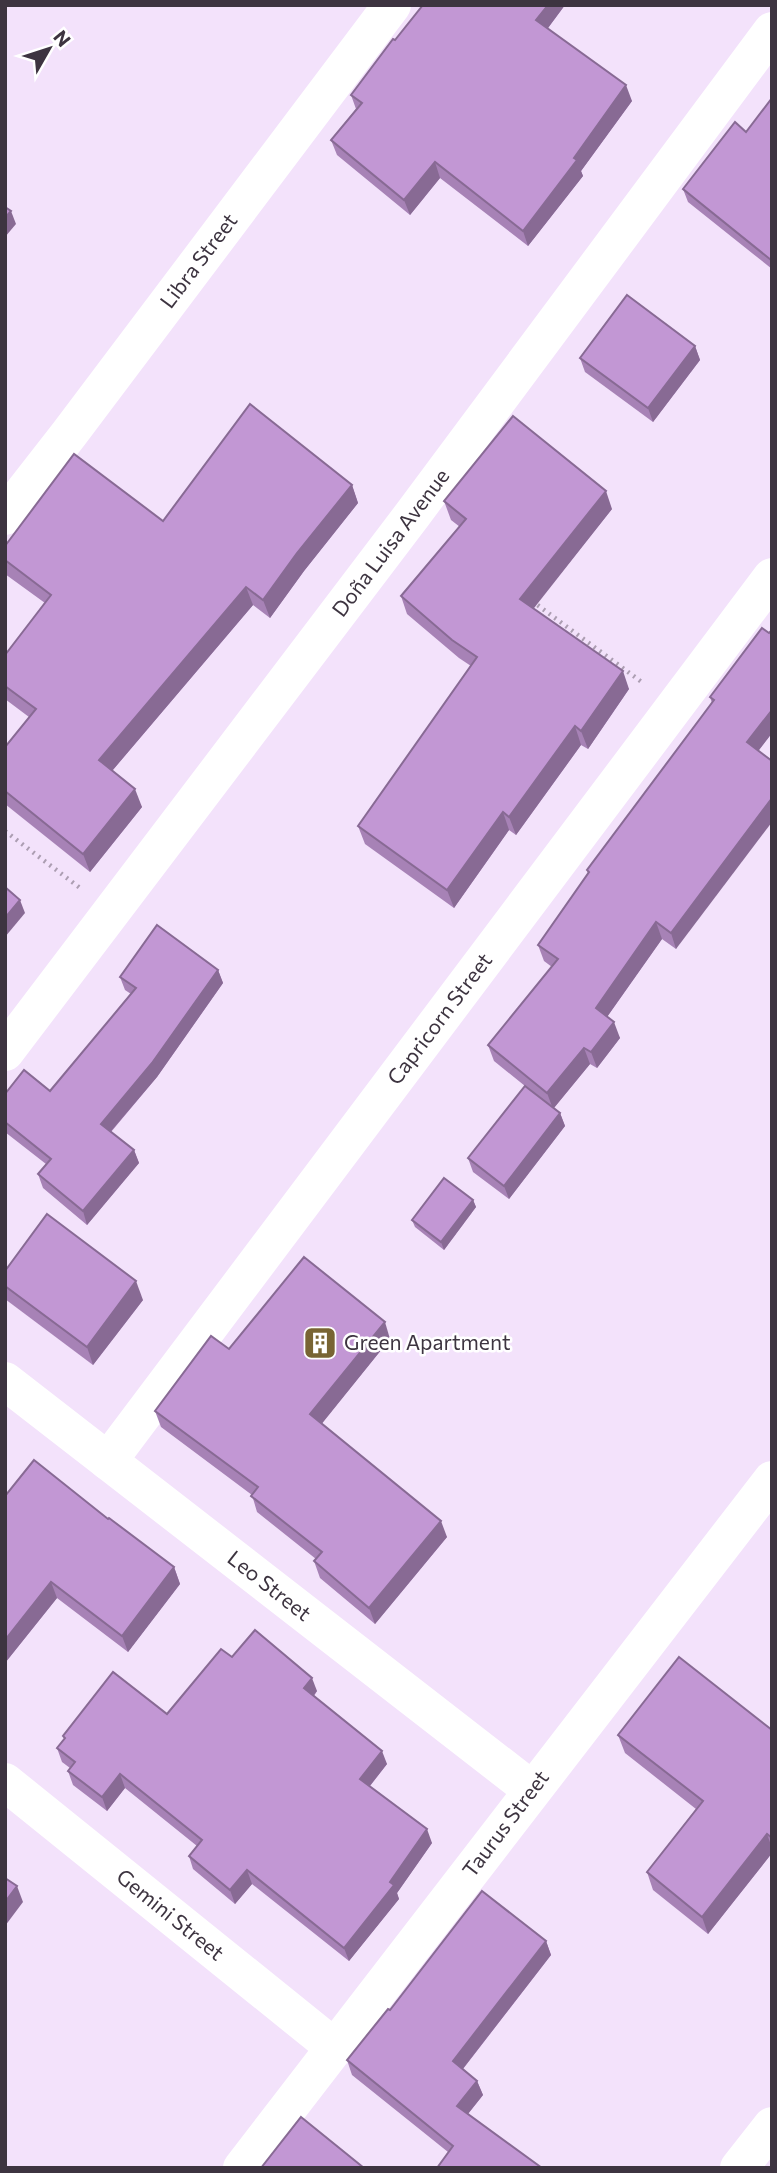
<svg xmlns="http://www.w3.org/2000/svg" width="777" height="2173" font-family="Commissioner,sans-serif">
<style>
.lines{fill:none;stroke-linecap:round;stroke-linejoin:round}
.path{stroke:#ac9eb2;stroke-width:4.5;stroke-dasharray:2 5;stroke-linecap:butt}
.minor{stroke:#fff;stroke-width:38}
.wall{fill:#a782b6}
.shaded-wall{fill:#886a94}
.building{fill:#c297d4;stroke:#886a94;stroke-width:2}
.labels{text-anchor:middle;stroke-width:5;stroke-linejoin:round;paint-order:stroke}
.street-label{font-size:21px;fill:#3d3440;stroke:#fff}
.poi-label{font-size:21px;fill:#3d3440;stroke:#fff;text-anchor:start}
</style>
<rect width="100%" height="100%" fill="#f3e2fb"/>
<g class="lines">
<g class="path">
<path d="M 532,601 L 643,683"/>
<path d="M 5,831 L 80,888"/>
</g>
<g class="minor">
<path d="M 5,516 L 69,434 L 392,5"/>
<path d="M 5,1052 L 413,514 L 772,31"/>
<path d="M 5,1381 L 532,1790"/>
<path d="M 108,1461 L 772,577"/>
<path d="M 5,1782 L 335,2048"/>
<path d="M 242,2168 L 772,1480"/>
<path d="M 739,2168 L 772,2126"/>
</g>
</g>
<g class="wall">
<path d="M 565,5 L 548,28 L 632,101 L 581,171 L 583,176 L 528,246 L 440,178 L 410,215 L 337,155 L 331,140 L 356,109 L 351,95 L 395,40 Z"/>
<path d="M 772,98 L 772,269 L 688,202 L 683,189 L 746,132 Z"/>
<path d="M 695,346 L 700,360 L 653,422 L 585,372 L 580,358 Z"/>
<path d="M 352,485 L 358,503 L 304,571 L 270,618 L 253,605 L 112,771 L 142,807 L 90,872 L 5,804 L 5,747 L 29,717 L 5,699 L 5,655 L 45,603 L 5,574 L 5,546 L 163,521 Z"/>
<path d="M 444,501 L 612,509 L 533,608 L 629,689 L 588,749 L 581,745 L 516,835 L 509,830 L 454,908 L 365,844 L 358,826 L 471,666 L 459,658 L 407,614 L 401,596 L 460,527 L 451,520 Z"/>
<path d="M 772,630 L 772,733 L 758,751 L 676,949 L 662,939 L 607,1017 L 620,1038 L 597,1068 L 590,1064 L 554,1108 L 560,1113 L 565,1126 L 509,1199 L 473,1172 L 468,1158 L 525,1086 L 494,1061 L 488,1045 L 552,967 L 544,961 L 538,945 L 588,874 L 587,870 L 712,703 L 710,697 Z"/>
<path d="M 218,970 L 223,983 L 157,1077 L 111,1132 L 134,1150 L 139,1163 L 87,1225 L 43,1188 L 38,1174 L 46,1164 L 5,1132 L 5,1094 L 50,1091 L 131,994 L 125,990 L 120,977 Z"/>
<path d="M 473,1200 L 476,1207 L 444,1250 L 415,1227 L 412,1220 Z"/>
<path d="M 5,1286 L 143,1300 L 93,1365 L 5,1299 Z"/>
<path d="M 390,1339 L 321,1424 L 447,1537 L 375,1624 L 320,1578 L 314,1561 L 316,1559 L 257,1512 L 252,1495 L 161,1427 L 155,1411 L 229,1349 Z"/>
<path d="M 5,1496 L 108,1519 L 174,1567 L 180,1584 L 128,1652 L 57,1598 L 5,1663 Z"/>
<path d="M 232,1657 L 317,1691 L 314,1696 L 387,1764 L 370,1786 L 432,1843 L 397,1893 L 399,1899 L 349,1961 L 252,1884 L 235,1904 L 193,1869 L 189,1856 L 197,1846 L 125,1788 L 107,1811 L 73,1785 L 68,1771 L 70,1768 L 62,1762 L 57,1748 L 64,1739 L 63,1736 L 167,1714 Z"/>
<path d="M 772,1730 L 772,1853 L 708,1934 L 653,1890 L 647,1872 L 696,1809 L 625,1753 L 618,1735 Z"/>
<path d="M 546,1941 L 551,1955 L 463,2069 L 477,2081 L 483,2095 L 468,2114 L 542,2168 L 448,2152 L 352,2075 L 347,2060 L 390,2010 Z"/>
</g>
<g class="shaded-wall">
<path d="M 548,5 L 565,5 L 542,36 L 536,20 Z"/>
<path d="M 626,85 L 632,101 L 581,171 L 583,176 L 528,246 L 523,231 Z"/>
<path d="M 435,162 L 440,178 L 410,215 L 404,200 Z"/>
<path d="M 11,211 L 16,224 L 5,237 L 5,218 Z"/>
<path d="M 695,346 L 700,360 L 653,422 L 648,408 Z"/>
<path d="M 352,485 L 358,503 L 304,571 L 270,618 L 263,600 L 297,553 Z"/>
<path d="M 606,491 L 612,509 L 527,617 L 520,599 Z"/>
<path d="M 246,587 L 253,605 L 106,778 L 99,760 Z"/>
<path d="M 623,671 L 629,689 L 588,749 L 581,731 Z"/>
<path d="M 772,710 L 772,733 L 753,758 L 747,742 Z"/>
<path d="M 575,726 L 581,745 L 516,835 L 509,817 Z"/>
<path d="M 135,789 L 142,807 L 90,872 L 83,854 Z"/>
<path d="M 772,798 L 772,822 L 676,949 L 671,933 Z"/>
<path d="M 503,812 L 509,830 L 454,908 L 447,890 Z"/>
<path d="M 20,900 L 25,913 L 5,937 L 5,918 Z"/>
<path d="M 656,922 L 662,939 L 602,1024 L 596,1008 Z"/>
<path d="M 218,970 L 223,983 L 157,1077 L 106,1137 L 101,1124 Z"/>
<path d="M 614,1022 L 620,1038 L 597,1068 L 591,1052 Z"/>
<path d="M 584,1048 L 590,1064 L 553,1109 L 547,1093 Z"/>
<path d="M 560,1113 L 565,1126 L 509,1199 L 504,1186 Z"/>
<path d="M 134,1150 L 139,1163 L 87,1225 L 83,1211 Z"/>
<path d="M 473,1200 L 476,1207 L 444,1250 L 441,1242 Z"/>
<path d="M 136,1281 L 143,1300 L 93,1365 L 87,1347 Z"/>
<path d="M 385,1322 L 390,1339 L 316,1431 L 310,1414 Z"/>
<path d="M 441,1521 L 447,1537 L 375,1624 L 369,1608 Z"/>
<path d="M 174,1567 L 180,1584 L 128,1652 L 122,1636 Z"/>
<path d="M 51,1582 L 57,1598 L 5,1663 L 5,1640 Z"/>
<path d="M 312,1678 L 317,1691 L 309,1701 L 304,1688 Z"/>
<path d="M 382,1751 L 387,1764 L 365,1792 L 360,1779 Z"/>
<path d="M 120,1774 L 125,1788 L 107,1811 L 102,1797 Z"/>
<path d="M 427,1829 L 432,1843 L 397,1893 L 399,1899 L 349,1961 L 344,1948 Z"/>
<path d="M 767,1834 L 772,1848 L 772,1853 L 708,1934 L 702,1917 Z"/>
<path d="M 247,1870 L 252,1884 L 235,1904 L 230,1890 Z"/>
<path d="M 17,1886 L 23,1902 L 5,1926 L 5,1902 Z"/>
<path d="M 546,1941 L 551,1955 L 458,2075 L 453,2061 Z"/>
<path d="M 477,2081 L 483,2095 L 463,2120 L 457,2106 Z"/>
</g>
<g class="building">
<path d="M 423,5 L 548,5 L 536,20 L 626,85 L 574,158 L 577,160 L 523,231 L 435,162 L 404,200 L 331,140 L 362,103 L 351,95 L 393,39 L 395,40 Z"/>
<path d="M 772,98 L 772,259 L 771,260 L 683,189 L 735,122 L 746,132 Z"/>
<path d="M 5,207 L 11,211 L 5,218 Z"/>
<path d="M 627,295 L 695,346 L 648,408 L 580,358 Z"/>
<path d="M 250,404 L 352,485 L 297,553 L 263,600 L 246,587 L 99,760 L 135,789 L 83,854 L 5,791 L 5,747 L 36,709 L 5,686 L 5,655 L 51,595 L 5,560 L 5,546 L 74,454 L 163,521 Z"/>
<path d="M 513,416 L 606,491 L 520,599 L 623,671 L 581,731 L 575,726 L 509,817 L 503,812 L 447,890 L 358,826 L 477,657 L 452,640 L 401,596 L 466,519 L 444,501 Z"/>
<path d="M 762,628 L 769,633 L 772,630 L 772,710 L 747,742 L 772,761 L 772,798 L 671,933 L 656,922 L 596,1008 L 614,1022 L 591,1052 L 584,1048 L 547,1093 L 488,1045 L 558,959 L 538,945 L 589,872 L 587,870 L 714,700 L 710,697 Z"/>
<path d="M 5,887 L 20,900 L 5,918 Z"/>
<path d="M 157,925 L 218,970 L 152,1063 L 101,1124 L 134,1150 L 83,1211 L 38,1174 L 51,1159 L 5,1122 L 5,1094 L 24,1070 L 50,1091 L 136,988 L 120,977 Z"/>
<path d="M 525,1086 L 560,1113 L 504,1186 L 468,1158 Z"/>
<path d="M 444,1178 L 473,1200 L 441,1242 L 412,1220 Z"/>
<path d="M 47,1214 L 136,1281 L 87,1347 L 5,1286 L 5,1271 Z"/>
<path d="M 304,1257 L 385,1322 L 310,1414 L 441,1521 L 369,1608 L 314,1561 L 322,1552 L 251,1496 L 258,1487 L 155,1411 L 211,1336 L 229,1349 Z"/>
<path d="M 34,1460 L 108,1519 L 109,1518 L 174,1567 L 122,1636 L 51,1582 L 5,1640 L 5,1496 Z"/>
<path d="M 255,1630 L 312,1678 L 304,1688 L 382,1751 L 360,1779 L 427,1829 L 390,1882 L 394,1885 L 344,1948 L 247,1870 L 230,1890 L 189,1856 L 202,1840 L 120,1774 L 102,1797 L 68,1771 L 75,1762 L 57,1748 L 65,1738 L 63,1736 L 113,1672 L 167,1714 L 221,1649 L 232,1657 Z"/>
<path d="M 679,1657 L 772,1730 L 772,1838 L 767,1834 L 702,1917 L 647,1872 L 703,1801 L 618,1735 Z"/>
<path d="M 5,1878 L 17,1886 L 5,1902 Z"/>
<path d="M 482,1891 L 546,1941 L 453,2061 L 477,2081 L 457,2106 L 542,2168 L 437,2168 L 453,2146 L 347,2060 L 388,2009 L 390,2010 Z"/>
<path d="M 301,2117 L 364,2168 L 261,2168 Z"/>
</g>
<defs>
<symbol id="building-square" viewBox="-11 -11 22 22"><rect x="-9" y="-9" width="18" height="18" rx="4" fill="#786433" stroke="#fff"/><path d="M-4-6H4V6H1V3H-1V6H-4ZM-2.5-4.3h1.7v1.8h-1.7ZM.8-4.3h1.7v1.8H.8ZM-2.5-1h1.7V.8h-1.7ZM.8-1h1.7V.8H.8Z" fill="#fff"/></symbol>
</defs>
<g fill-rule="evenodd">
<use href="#building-square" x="301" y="1324" width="38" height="38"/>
</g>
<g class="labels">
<g class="street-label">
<text transform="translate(199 261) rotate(-53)" y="7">Libra Street</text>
<text transform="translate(391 543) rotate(-53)" y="7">Doña Luisa Avenue</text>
<text transform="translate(440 1019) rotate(-53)" y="7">Capricorn Street</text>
<text transform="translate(269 1586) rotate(38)" y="7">Leo Street</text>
<text transform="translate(506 1824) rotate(-53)" y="7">Taurus Street</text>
<text transform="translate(170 1915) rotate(39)" y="7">Gemini Street</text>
</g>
<g class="poi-label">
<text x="344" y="1350">Green Apartment</text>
</g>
</g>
<rect width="777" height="2173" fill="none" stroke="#3d3440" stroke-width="14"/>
<g transform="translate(49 49) rotate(51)" stroke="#ffffff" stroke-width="5" paint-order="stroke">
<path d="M0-5L12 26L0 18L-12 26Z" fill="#3d3440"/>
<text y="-10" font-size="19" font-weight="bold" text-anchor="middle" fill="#3d3440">N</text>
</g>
</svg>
